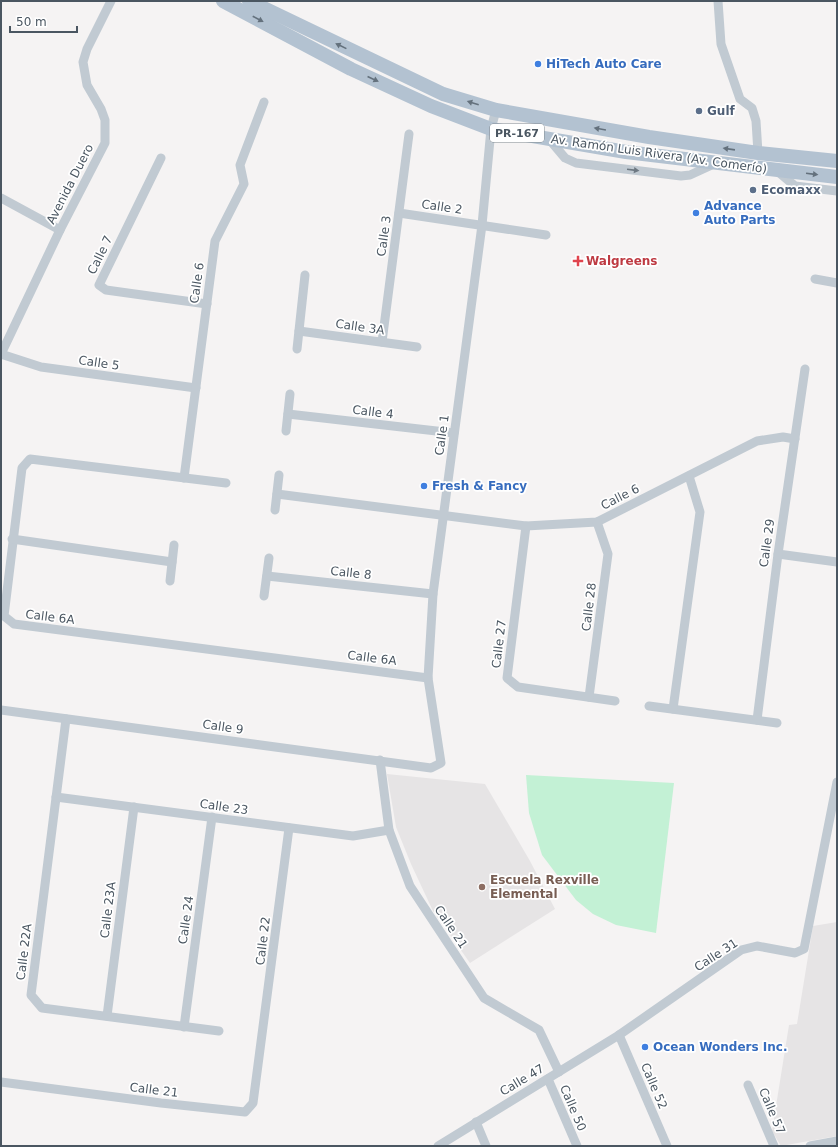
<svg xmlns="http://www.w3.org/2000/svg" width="838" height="1147" font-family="'DejaVu Sans',sans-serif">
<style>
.education{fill:#e6e4e5}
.green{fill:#c3f1d5}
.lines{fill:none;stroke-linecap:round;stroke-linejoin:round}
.street{stroke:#c1cad2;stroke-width:9}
.primary{stroke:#b3c2d1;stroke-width:14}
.oneway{fill:#64717d}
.oneway2{fill:#6e7983}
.shop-dot{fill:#3f7fe0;stroke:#fff;stroke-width:1.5}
.service-dot{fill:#5c6f8a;stroke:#fff;stroke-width:1.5}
.health-dot{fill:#e0444e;stroke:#fff;stroke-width:1.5}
.education-dot{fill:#8d6e63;stroke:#fff;stroke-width:1.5}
.labels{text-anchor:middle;stroke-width:3.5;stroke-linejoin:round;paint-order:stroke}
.shield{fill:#fff;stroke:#808990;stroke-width:1}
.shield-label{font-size:11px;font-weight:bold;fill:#4a5661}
.shop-label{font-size:12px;font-weight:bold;fill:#366cbe;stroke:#fff;text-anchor:start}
.service-label{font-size:12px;font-weight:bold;fill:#4e5e75;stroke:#fff;text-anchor:start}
.street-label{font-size:12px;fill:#4a5661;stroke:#fff}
.health-label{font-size:12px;font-weight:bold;fill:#be3a42;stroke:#fff;text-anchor:start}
.education-label{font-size:12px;font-weight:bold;fill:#785e54;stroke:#fff;text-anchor:start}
</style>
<rect width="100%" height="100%" fill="#f5f3f3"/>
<g class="education">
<path d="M 387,774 L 485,784 L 530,861 L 555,909 L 470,963 L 433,911 L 411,864 L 396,827 Z"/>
<path d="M 837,922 L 837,1136 L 781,1146 L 772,1131 L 789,1025 L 797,1024 L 813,926 Z"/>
</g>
<path class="green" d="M 526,775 L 674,783 L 656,933 L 616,925 L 593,914 L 576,900 L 542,855 L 529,813 Z"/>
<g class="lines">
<g class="street">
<path d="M 111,1 L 87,49 L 83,62 L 87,85 L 101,109 L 105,120 L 105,143 L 60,230 L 1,354 L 41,367 L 196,388"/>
<path d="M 718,1 L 721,44 L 740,99 L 752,108 L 756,121 L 758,153"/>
<path d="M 549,139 L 565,158 L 576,163 L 681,176 L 690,175 L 714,164"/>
<path d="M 161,158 L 99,285 L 106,290 L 207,304"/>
<path d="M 776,170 L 795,186 L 837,191"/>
<path d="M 1,198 L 60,230"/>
<path d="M 399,213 L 546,235"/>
<path d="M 815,279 L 837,283"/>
<path d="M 299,331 L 417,347"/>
<path d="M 382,342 L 409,134"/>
<path d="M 297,349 L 305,275"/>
<path d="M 288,414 L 454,433"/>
<path d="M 286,431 L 290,394"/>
<path d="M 184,478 L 215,241 L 244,184 L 240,165 L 264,102"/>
<path d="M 226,483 L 30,459 L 22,468 L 4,616 L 14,624 L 428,678"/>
<path d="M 277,494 L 526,526 L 597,522 L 757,441 L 783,437 L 795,439"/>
<path d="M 275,510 L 279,475"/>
<path d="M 526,526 L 507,678 L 518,687 L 615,701"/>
<path d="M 12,539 L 172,562"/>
<path d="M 778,554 L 837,562"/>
<path d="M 267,576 L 433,594"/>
<path d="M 170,581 L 174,545"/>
<path d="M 264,596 L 269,558"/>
<path d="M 589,697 L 608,554 L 597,522"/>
<path d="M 649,706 L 777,723"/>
<path d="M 673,709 L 700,512 L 689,476"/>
<path d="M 1,710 L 431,768 L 441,763 L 428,678 L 433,594 L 482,225 L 491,129 L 496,110"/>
<path d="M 66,719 L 31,995 L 42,1008 L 219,1031"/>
<path d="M 757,720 L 778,554 L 805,369"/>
<path d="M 380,760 L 389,830 L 410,886 L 484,998 L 539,1030 L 559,1072"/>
<path d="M 56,797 L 353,836 L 389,830"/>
<path d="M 107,1016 L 134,807"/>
<path d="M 184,1027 L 212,817"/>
<path d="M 619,1035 L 667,1146"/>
<path d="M 548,1079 L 577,1146"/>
<path d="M 1,1082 L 161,1103 L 245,1112 L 253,1103 L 289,828"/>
<path d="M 748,1085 L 774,1146"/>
<path d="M 476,1122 L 486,1146"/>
<path d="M 438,1146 L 619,1035 L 741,950 L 757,946 L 795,953 L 804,949 L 837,782"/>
<path d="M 810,1146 L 837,1141"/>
</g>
<g class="primary">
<path d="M 223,1 L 351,69 L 431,106 L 491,129 L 626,152 L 837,177"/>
<path d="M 249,1 L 443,94 L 496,110 L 649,137 L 758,153 L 837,161"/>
</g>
</g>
<defs><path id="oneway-solid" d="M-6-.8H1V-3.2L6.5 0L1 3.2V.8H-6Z"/></defs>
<g class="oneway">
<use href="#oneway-solid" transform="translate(258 19) rotate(28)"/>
<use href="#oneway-solid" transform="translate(341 46) rotate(-154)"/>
<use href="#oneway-solid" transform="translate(373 79) rotate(25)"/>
<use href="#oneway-solid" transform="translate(473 103) rotate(-163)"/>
<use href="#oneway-solid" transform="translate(600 129) rotate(-170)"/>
<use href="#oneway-solid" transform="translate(729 149) rotate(-172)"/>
<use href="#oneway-solid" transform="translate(812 174) rotate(7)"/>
</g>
<use class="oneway2" href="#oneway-solid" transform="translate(633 170) rotate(7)"/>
<g class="shop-dot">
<circle cx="538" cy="64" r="4"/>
<circle cx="696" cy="213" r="4"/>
<circle cx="424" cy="486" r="4"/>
<circle cx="645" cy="1047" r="4"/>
</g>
<g class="service-dot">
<circle cx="699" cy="111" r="4"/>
<circle cx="753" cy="190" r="4"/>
</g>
<path class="health-dot" d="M576 255h4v4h4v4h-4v4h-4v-4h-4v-4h4z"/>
<circle class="education-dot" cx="482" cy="887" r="4"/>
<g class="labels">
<rect class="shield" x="490" y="124" width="54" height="18" rx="3"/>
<g class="shield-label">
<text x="517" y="137">PR-167</text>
</g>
<g class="shop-label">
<text x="546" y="68">HiTech Auto Care</text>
<text x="704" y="210">Advance<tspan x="704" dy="14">Auto Parts</tspan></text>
<text x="432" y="490">Fresh &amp; Fancy</text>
<text x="653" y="1051">Ocean Wonders Inc.</text>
</g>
<g class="service-label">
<text x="707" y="115">Gulf</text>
<text x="761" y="194">Ecomaxx</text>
</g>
<g class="street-label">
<text transform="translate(659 154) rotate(8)" y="4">Av. Ramón Luis Rivera (Av. Comerío)</text>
<text transform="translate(70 184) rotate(-63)" y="4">Avenida Duero</text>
<text transform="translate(442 207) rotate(8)" y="4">Calle 2</text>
<text transform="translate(384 236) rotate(-82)" y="4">Calle 3</text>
<text transform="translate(100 255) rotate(-64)" y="4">Calle 7</text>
<text transform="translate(197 283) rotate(-82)" y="4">Calle 6</text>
<text transform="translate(360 327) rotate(8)" y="4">Calle 3A</text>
<text transform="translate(99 363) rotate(8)" y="4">Calle 5</text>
<text transform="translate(373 412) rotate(7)" y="4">Calle 4</text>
<text transform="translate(442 435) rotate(-82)" y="4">Calle 1</text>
<text transform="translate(620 497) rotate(-27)" y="4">Calle 6</text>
<text transform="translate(767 543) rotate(-82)" y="4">Calle 29</text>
<text transform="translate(351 573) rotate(6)" y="4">Calle 8</text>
<text transform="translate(589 607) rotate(-83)" y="4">Calle 28</text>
<text transform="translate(50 617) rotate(7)" y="4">Calle 6A</text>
<text transform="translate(499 644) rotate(-83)" y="4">Calle 27</text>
<text transform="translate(372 658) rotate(7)" y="4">Calle 6A</text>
<text transform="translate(223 727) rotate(8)" y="4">Calle 9</text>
<text transform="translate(224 807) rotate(8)" y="4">Calle 23</text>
<text transform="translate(108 910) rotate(-83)" y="4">Calle 23A</text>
<text transform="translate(186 920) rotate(-82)" y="4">Calle 24</text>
<text transform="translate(451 927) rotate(56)" y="4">Calle 21</text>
<text transform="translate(263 941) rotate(-83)" y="4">Calle 22</text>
<text transform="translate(24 952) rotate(-83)" y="4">Calle 22A</text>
<text transform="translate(716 955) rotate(-33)" y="4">Calle 31</text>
<text transform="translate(522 1080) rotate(-31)" y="4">Calle 47</text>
<text transform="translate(654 1086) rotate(67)" y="4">Calle 52</text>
<text transform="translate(154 1090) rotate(7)" y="4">Calle 21</text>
<text transform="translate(573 1108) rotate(67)" y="4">Calle 50</text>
<text transform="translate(772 1111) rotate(67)" y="4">Calle 57</text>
</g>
<g class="health-label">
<text x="586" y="265">Walgreens</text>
</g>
<g class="education-label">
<text x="490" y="884">Escuela Rexville<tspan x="490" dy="14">Elemental</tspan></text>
</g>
</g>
<rect width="838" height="1147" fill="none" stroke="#4a5661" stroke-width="4"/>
<path d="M10 26v6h67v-6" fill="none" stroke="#4a5661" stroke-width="2"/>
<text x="16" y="26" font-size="12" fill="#4a5661" stroke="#ffffff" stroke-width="3" paint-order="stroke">50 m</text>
</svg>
